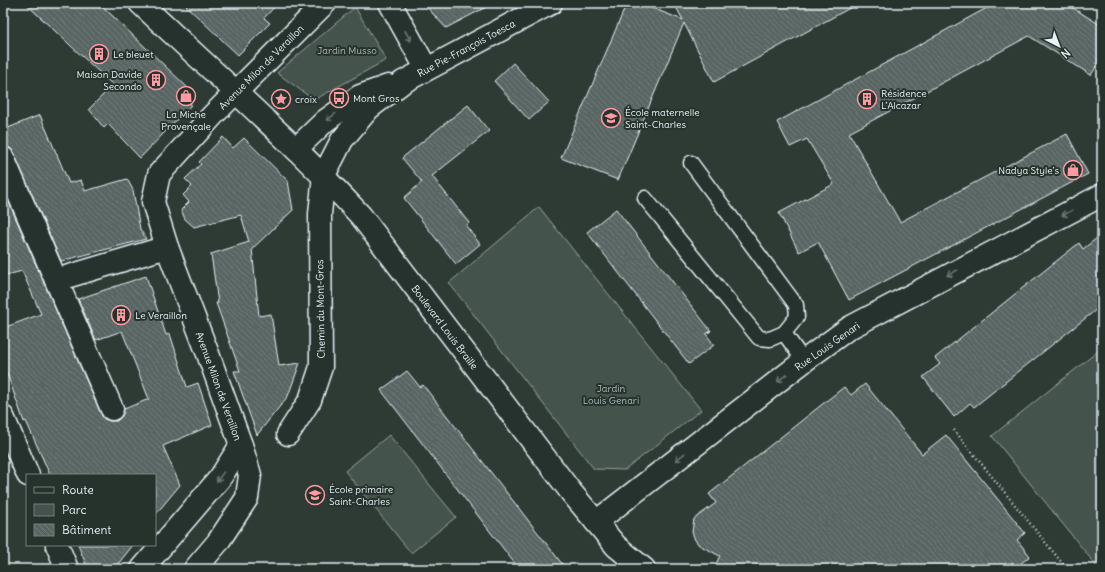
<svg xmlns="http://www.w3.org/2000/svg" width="1105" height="572" font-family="Delius,sans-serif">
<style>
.green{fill:#45524e;stroke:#96a2a3}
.building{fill:url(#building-back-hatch);stroke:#e8f1f8}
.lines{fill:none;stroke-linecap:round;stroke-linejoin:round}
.service-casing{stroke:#e8f1f8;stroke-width:17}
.minor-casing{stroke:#e8f1f8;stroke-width:25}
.path{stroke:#e8f1f8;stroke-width:2.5;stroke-dasharray:1 3;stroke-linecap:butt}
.service{stroke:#26332d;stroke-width:14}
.minor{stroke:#26332d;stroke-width:22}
.oneway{stroke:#6a7674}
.labels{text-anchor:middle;stroke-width:4;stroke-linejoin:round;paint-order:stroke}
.street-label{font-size:10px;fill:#e8f1f8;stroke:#26332d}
.park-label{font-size:10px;fill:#afb9bc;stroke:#26332d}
.poi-label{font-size:10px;fill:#e8f1f8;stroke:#26332d;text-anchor:start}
</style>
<defs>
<pattern id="building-back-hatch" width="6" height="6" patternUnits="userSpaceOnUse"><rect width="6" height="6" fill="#596563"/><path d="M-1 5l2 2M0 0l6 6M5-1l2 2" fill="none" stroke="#717c7a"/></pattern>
</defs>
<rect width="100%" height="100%" fill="#2e3b35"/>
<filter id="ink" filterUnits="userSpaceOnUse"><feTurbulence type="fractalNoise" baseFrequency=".025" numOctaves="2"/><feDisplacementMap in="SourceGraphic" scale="8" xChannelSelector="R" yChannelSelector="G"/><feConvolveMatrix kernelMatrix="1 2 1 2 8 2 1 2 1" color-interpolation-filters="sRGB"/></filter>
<g filter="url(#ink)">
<g class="green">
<path d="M 355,7 L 386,60 L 314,100 L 277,73 Z"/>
<path d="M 539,207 L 701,410 L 625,470 L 594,469 L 449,283 Z"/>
<path d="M 1102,348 L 1102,569 L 1099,569 L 992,436 Z"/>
<path d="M 389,435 L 456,517 L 411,553 L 345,471 Z"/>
</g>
<g class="building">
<path d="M 25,3 L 99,3 L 187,87 L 191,105 L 140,158 L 108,124 L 104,128 L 89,109 L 113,85 Z"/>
<path d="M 183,3 L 278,3 L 264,18 L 270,23 L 238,55 Z"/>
<path d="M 423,3 L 494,3 L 446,28 Z"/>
<path d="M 627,3 L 639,3 L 683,20 L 674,3 L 859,3 L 714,82 L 684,23 L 618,180 L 561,158 Z"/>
<path d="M 996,3 L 1065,3 L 1102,26 L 1102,58 L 1091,75 L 1029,36 L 849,133 L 900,222 L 1067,134 L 1088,174 L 849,300 L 818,242 L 799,252 L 779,213 L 834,184 L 807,139 L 790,147 L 777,122 Z"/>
<path d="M 513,63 L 549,102 L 529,120 L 494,81 Z"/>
<path d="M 468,105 L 489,131 L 432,176 L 469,223 L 466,226 L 480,244 L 456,264 L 404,198 L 422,182 L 402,158 Z"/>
<path d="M 40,115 L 69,183 L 81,180 L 85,191 L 127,179 L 133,190 L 140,229 L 146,239 L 61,261 L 14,153 L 10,148 L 3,146 L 3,130 Z"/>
<path d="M 223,137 L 233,148 L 244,138 L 288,181 L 293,210 L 252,249 L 259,316 L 271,314 L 279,366 L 300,363 L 288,396 L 257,435 L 234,371 L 240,371 L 216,303 L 218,303 L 211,254 L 249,242 L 241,215 L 194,227 L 185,219 L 181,210 L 189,202 L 183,195 L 192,186 L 185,179 L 201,164 L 199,162 Z"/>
<path d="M 3,189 L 101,414 L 104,419 L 110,421 L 117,421 L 122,416 L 124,409 L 149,399 L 122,331 L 96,340 L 78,299 L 146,276 L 166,335 L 170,334 L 187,387 L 198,383 L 212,425 L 163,446 L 180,485 L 155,515 L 155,475 L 50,475 L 26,421 L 24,422 L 3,362 L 3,328 L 41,314 L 22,271 L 7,275 L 3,262 Z"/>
<path d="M 616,209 L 711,331 L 706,334 L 714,345 L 689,364 L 587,232 Z"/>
<path d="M 1102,234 L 1102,305 L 974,407 L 970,403 L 954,417 L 923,377 L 940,364 L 935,358 L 1079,243 L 1083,249 Z"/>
<path d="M 407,371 L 420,387 L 423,385 L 566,569 L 519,569 L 381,390 Z"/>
<path d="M 865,384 L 922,454 L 946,435 L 1025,533 L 1017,540 L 1030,556 L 1014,569 L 713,569 L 720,556 L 699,545 L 695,540 L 692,532 L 694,519 L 716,503 L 709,494 L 844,387 L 851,395 Z"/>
<path d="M 78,545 L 133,545 L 114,569 L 88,569 Z"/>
</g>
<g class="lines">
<defs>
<g id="service">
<path d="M 691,163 L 796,305 L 797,317 L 784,333 L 804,361"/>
<path d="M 645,198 L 759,338 L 770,339 L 784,333"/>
</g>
<g id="minor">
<path d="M 140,3 C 214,73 292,141 361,216 L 571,492 L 616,546 L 644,569"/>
<path d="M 390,3 L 426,68"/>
<path d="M 296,149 L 325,121 L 360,96 L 388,86"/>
<path d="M 3,158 L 56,280 L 167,247"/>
<path d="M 56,280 L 112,409"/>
<path d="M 3,417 L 28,475"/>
<path d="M 288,434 L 310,400 L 321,367 L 320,214 L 324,175 L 342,140 L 369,108 L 403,82 L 551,3"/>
<path d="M 596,522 L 804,361 L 849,328 L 1102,195"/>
<path d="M 57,545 L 67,569"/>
<path d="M 142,569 L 220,478 L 241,445"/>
<path d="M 195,569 L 218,542 L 247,498 L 250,475 L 241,445 L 208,354 L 167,247 L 153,202 L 159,174 L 214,114 L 325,3"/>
</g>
</defs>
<use href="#service" class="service-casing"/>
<use href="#minor" class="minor-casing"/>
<path class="path" d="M 954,430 L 1067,569"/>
<use href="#service" class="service"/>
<use href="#minor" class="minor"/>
</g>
<defs><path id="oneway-shaft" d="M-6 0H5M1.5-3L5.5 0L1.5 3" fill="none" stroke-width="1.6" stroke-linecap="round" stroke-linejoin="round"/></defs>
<g class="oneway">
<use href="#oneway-shaft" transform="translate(408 36) rotate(61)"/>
<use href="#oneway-shaft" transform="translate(331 117) rotate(144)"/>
<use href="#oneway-shaft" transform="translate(1067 213) rotate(152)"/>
<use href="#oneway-shaft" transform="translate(952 273) rotate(152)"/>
<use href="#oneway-shaft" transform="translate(782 378) rotate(142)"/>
<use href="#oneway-shaft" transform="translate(680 457) rotate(142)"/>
<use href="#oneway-shaft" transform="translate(220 477) rotate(126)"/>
</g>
</g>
<defs>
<symbol id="building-ring" viewBox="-11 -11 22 22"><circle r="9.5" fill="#26332d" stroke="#ff9aa2" stroke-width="1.5"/><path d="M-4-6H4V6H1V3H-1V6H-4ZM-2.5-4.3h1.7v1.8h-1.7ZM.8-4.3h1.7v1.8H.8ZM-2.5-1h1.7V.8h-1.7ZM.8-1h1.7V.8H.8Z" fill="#ff9aa2"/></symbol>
<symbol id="shop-ring" viewBox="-11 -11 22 22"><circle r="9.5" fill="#26332d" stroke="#ff9aa2" stroke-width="1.5"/><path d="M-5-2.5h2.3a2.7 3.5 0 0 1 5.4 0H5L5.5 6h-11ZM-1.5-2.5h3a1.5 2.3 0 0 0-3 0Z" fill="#ff9aa2"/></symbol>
<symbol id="bus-ring" viewBox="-11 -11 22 22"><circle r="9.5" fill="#26332d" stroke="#ff9aa2" stroke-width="1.5"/><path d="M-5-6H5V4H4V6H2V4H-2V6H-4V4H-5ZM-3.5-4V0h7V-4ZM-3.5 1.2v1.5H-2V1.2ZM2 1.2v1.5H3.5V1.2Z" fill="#ff9aa2"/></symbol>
<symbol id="sight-ring" viewBox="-11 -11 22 22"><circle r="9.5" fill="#26332d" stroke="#ff9aa2" stroke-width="1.5"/><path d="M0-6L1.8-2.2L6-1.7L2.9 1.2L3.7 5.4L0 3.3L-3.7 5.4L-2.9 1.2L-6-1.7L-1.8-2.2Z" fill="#ff9aa2"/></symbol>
<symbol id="school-ring" viewBox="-11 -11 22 22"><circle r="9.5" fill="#26332d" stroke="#ff9aa2" stroke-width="1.5"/><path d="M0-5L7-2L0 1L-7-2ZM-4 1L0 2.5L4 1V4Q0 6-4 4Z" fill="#ff9aa2"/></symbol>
</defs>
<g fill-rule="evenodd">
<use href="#building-ring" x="88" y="43" width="22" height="22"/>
<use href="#building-ring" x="145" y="69" width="22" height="22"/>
<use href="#shop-ring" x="175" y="85" width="22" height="22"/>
<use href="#bus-ring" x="328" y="87" width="22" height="22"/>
<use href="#sight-ring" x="270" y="88" width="22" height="22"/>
<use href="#building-ring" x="856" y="88" width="22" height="22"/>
<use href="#school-ring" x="600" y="107" width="22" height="22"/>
<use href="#shop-ring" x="1062" y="159" width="22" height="22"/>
<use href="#building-ring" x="110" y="304" width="22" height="22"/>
<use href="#school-ring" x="304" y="484" width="22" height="22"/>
</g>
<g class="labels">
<g class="street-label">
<text transform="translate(466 48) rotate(-28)" y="4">Rue Pie-François Toesca</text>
<text transform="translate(261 67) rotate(-45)" y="4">Avenue Milon de Veraillon</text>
<text transform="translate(320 309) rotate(-91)" y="4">Chemin du Mont-Gros</text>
<text transform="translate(445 327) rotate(53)" y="4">Boulevard Louis Braille</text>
<text transform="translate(827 346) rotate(-35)" y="4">Rue Louis Genari</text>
<text transform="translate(219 386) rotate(70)" y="4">Avenue Milon de Veraillon</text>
</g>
<g class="park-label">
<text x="347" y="54">Jardin Musso</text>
<text x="611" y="392">Jardin<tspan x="611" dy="12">Louis Genari</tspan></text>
</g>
<g class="poi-label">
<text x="113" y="58">Le bleuet</text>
<text x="142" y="78" text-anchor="end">Maison Davide<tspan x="142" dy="12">Secondo</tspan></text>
<text x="881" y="97">Résidence<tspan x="881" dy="12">L'Alcazar</tspan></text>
<text x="353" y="102">Mont Gros</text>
<text x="295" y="103">croix</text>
<text x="625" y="116">École maternelle<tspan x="625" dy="12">Saint-Charles</tspan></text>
<text x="186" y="118" text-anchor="middle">La Miche<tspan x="186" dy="12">Provençale</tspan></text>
<text x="1059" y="174" text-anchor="end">Nadya Style's</text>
<text x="135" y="319">Le Veraillon</text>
<text x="329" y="493">École primaire<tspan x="329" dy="12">Saint-Charles</tspan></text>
</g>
</g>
<rect width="1105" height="572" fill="none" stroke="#26332d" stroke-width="16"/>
<rect x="8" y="8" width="1089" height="556" fill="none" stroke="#e8f1f8" stroke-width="1.5" filter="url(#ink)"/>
<rect x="26" y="474" width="130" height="72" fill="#26332d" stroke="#747f7e"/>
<rect x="34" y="487" width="20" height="6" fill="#26332d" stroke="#747f7e"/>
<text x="62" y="494" font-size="12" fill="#e8f1f8">Route</text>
<rect x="34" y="504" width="20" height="12" fill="#45524e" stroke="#747f7e"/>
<text x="62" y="514" font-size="12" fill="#e8f1f8">Parc</text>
<rect x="34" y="524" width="20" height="12" fill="url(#building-back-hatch)" stroke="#747f7e"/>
<text x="62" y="534" font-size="12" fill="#e8f1f8">Bâtiment</text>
<g transform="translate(1059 46) rotate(138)" stroke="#26332d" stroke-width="3" paint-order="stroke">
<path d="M0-3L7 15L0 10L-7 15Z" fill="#e8f1f8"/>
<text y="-6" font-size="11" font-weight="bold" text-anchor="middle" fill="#e8f1f8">N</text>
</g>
</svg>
